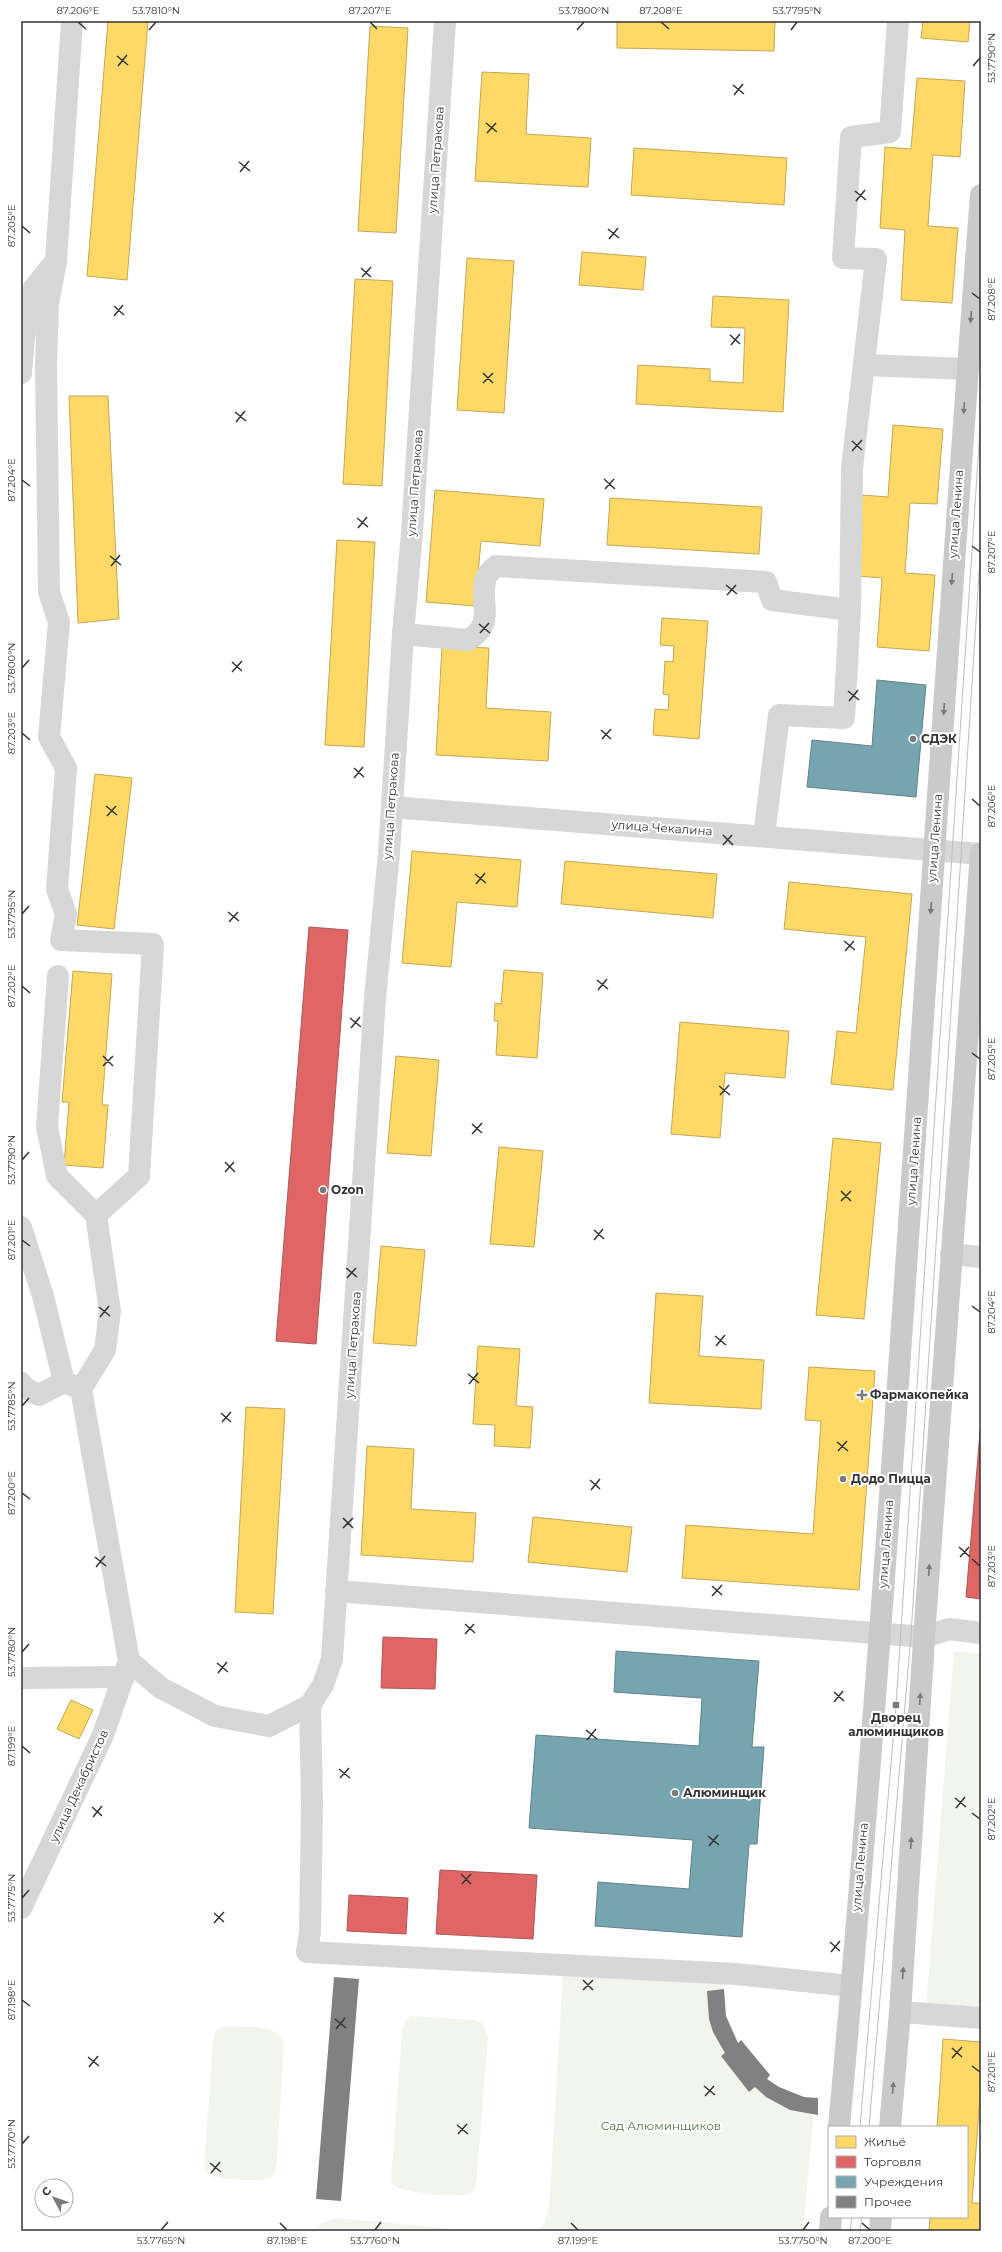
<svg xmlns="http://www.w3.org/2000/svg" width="1002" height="2252" font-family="Montserrat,sans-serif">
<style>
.green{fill:#f1f5ed}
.homes{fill:#ffd966;stroke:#c2a757}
.shops{fill:#e06666;stroke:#ac5757}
.public{fill:#76a5af;stroke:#62838a}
.building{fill:#818181}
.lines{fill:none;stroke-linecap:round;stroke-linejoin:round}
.minor{stroke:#d7d7d7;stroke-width:22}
.major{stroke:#cacaca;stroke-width:22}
.tram{stroke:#bebebe;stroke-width:1}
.oneway{fill:#777}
.ticks{fill:none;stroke:#333;stroke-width:1.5}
.poi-dot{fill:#7a7a7a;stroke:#fff;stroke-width:1.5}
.labels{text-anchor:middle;stroke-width:4;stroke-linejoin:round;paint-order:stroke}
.street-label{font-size:12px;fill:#333;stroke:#fff}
.poi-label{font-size:12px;font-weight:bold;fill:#333;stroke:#fff;text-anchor:start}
.park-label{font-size:12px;fill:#56703f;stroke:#fff}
.neatline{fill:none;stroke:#333;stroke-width:1.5}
.ticks-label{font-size:10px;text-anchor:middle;fill:#333}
</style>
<rect width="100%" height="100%" fill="#fff"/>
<g class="green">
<path d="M 954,1651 L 981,1654 L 981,2014 L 926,2008 Z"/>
<path d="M 564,1957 L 723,1968 L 721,2020 L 758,2083 L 814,2109 L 803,2231 L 536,2231 L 542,2227 L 549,2211 Z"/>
<path d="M 413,2016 L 474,2020 L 482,2023 L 488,2036 L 477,2175 C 476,2182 476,2191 469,2194 C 459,2198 407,2193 397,2187 C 395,2186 393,2183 391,2181 L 402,2031 L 406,2020 Z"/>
<path d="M 224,2026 C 243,2028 277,2022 284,2043 L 277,2159 C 276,2166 276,2175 269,2178 C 259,2182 219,2180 210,2175 C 208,2174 206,2171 204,2169 L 213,2041 L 216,2030 Z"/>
<path d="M 336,2218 L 475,2231 L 314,2231 L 320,2224 Z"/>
</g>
<g class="homes">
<path d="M 108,21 L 148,21 L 127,280 L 87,276 Z"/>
<path d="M 617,21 L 775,21 L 774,51 L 617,48 Z"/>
<path d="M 923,21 L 970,21 L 968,42 L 921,38 Z"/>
<path d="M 370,26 L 408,28 L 396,233 L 358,231 Z"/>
<path d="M 482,72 L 529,74 L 526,134 L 591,138 L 588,187 L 475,181 Z"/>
<path d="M 917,78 L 965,81 L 960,157 L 933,155 L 928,226 L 958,228 L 952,303 L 901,300 L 905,230 L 880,228 L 885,147 L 911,149 Z"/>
<path d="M 634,148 L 787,158 L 784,205 L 631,195 Z"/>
<path d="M 582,252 L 646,257 L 643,290 L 579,285 Z"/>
<path d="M 467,258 L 514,261 L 504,413 L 457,410 Z"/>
<path d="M 355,279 L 393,281 L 382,486 L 343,484 Z"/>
<path d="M 713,296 L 789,300 L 783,412 L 636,404 L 638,365 L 710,369 L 710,381 L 743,383 L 745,328 L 711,327 Z"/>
<path d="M 69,396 L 108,396 L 119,619 L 78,623 Z"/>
<path d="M 893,425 L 943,429 L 937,504 L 910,503 L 905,573 L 935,575 L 929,651 L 877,647 L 882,578 L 857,576 L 862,495 L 888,497 Z"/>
<path d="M 435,490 L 544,499 L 540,546 L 481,541 L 475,606 L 426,602 Z"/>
<path d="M 610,498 L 762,507 L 759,554 L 607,545 Z"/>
<path d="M 337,540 L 375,542 L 364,747 L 325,745 Z"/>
<path d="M 662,618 L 708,621 L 699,739 L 653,735 L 655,709 L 668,710 L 669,695 L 663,694 L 665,661 L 673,662 L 674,646 L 660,645 Z"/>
<path d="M 442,646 L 489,648 L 486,708 L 551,712 L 548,761 L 436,755 Z"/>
<path d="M 95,774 L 132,778 L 114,929 L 77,925 Z"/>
<path d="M 412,851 L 521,860 L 517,907 L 457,902 L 451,967 L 402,963 Z"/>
<path d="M 565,861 L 717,874 L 713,918 L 561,904 Z"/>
<path d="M 789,882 L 912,894 L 893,1090 L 831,1084 L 837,1031 L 856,1033 L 866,937 L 784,929 Z"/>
<path d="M 504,970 L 543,973 L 537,1058 L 496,1055 L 498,1021 L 494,1021 L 495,1003 L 501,1004 Z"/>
<path d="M 73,971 L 112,974 L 102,1105 L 108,1105 L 103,1168 L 64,1165 L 69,1102 L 62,1102 Z"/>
<path d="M 680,1022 L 789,1031 L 785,1078 L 725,1073 L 720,1138 L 671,1134 Z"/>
<path d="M 396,1056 L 439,1060 L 431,1156 L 387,1153 Z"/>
<path d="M 833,1138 L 881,1143 L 864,1319 L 816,1315 Z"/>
<path d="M 499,1147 L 543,1151 L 534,1247 L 490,1244 Z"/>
<path d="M 381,1246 L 425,1250 L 416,1346 L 373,1343 Z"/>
<path d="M 656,1293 L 703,1296 L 699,1356 L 764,1360 L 761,1409 L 649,1403 Z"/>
<path d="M 478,1346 L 520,1349 L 516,1406 L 533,1407 L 530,1448 L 494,1446 L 495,1425 L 473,1424 Z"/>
<path d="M 809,1367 L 875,1371 L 859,1590 L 682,1578 L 686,1525 L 813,1534 L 821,1421 L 805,1420 Z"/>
<path d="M 246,1407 L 285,1409 L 273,1614 L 235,1612 Z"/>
<path d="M 367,1446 L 414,1449 L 411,1509 L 476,1513 L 473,1562 L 361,1555 Z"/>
<path d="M 533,1517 L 632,1527 L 627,1572 L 528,1562 Z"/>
<path d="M 71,1700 L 93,1710 L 79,1739 L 57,1729 Z"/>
<path d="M 943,2039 L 981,2042 L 981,2084 L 972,2203 L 981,2203 L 981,2231 L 929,2231 L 930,2217 L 967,2217 L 967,2127 L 937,2127 Z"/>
</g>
<g class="shops">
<path d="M 309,927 L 348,930 L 316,1344 L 276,1341 Z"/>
<path d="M 981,1421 L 981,1599 L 966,1597 Z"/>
<path d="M 383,1637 L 437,1639 L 435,1689 L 381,1688 Z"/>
<path d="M 440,1870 L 537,1875 L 533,1939 L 436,1934 Z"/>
<path d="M 349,1895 L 408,1898 L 406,1934 L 347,1931 Z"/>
</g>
<g class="public">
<path d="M 877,680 L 926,685 L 916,797 L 807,787 L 812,740 L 872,746 Z"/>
<path d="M 616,1651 L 759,1661 L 752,1747 L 764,1747 L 757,1844 L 749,1844 L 742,1937 L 595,1926 L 598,1882 L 689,1889 L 693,1840 L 529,1828 L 536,1735 L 699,1746 L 702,1698 L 614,1692 Z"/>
</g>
<g class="building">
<path d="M 334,1977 L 359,1979 L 341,2201 L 316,2199 Z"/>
<path d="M 724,1989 L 726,2016 L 738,2043 L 741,2040 L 770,2075 L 767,2079 L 779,2087 L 804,2097 L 818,2098 L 818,2115 L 790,2110 L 766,2097 L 755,2087 L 749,2092 L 721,2056 L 725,2053 L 713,2032 L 709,2019 L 707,1991 Z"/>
</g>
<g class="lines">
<g class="minor">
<path d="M 864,365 L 967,369"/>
<path d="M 21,373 L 24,337 L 34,288 L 56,261"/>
<path d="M 403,634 L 468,640 C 497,624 478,601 486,578 C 487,574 493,569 496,566 L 766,582 L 772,600 L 850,610"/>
<path d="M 392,807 L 981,854"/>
<path d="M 764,836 L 779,715 L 844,718 L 850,610 L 852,468 L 876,259 L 843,258 L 851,137 L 890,132 L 898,21"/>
<path d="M 58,976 L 47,1127 L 57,1176 L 96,1215 L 139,1176 L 153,944 L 61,940 L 66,914 L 57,889 L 66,768 L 49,737 L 59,622 L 49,592 L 46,365 L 48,304 L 56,261 L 72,21"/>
<path d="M 96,1215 L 110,1311 L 105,1350 L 81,1389 L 129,1661 L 161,1688 L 215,1716 L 269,1726 L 310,1705 L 323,1685 L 332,1659 L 375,998 L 389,853 L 403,634 L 412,533 L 445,21"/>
<path d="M 21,1227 L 43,1296 L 64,1382 L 81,1389"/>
<path d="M 951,1254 L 981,1257"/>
<path d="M 21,1383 L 25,1388 L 39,1395 L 64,1382"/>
<path d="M 336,1591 L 925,1637 L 949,1629 L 981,1633"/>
<path d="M 21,1678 L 124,1677"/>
<path d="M 310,1705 L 312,1805 L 310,1932 L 307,1952 L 736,1974 L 851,1986"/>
<path d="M 21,1908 L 103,1735 L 129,1661"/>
<path d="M 900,2012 L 981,2018"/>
</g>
<g class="major">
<path d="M 839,2127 C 898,1484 931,838 981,195"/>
<path d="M 890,2127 L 900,2012 L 926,1609 L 981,853"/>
<path d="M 830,2231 L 831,2217"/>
<path d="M 880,2231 L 881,2217"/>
</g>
<g class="tram">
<path d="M 860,2127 L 896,1705 L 981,414"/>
<path d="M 869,2127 L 911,1635 L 981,543"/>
<path d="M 850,2231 L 852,2217"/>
<path d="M 860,2231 L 862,2217"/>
</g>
</g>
<defs><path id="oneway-solid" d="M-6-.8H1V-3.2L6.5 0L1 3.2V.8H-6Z"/></defs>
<g class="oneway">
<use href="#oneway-solid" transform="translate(971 317) rotate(94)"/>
<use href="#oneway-solid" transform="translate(964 408) rotate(94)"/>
<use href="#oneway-solid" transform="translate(952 579) rotate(94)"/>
<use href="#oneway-solid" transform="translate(944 709) rotate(94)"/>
<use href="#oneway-solid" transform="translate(931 908) rotate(94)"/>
<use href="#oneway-solid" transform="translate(929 1570) rotate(-86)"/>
<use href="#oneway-solid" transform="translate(920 1699) rotate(-86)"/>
<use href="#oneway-solid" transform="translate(911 1843) rotate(-86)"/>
<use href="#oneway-solid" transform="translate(903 1973) rotate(-86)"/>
<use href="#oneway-solid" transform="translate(893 2088) rotate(-85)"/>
</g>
<path class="ticks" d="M 78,22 L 86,29M 370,22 L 377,29M 661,22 L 669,29M 149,30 L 156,22M 577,30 L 584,22M 791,30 L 797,22M 117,56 L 128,65M 118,66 L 127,55M 973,66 L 980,58M 733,85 L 744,94M 734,95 L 743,84M 486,123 L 497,132M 487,133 L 496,123M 239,162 L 250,171M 240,172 L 249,161M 855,191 L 866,200M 856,201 L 865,190M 22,226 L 30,233M 608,229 L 619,238M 609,239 L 618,228M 361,268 L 371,277M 362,277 L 371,267M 972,293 L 980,299M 114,306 L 124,315M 114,316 L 123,305M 730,335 L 740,344M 731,345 L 740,334M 483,373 L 493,383M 483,383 L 493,373M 235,412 L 246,421M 236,422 L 245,411M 852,441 L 862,450M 852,451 L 862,440M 604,479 L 615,489M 22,480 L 30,486M 605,489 L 614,479M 357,518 L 368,527M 358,528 L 367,517M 972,546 L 980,552M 110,556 L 121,565M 111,566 L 120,555M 726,585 L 737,594M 727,595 L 736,585M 479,624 L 490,633M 480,633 L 489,623M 232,662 L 242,671M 22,668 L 29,660M 232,672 L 242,661M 848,691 L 859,700M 849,701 L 858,690M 601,730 L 611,739M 22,733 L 30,740M 602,739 L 611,729M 354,768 L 364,777M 354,778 L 363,767M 972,799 L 980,806M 106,806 L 117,815M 107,816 L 116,806M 723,835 L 733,845M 723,845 L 732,835M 475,874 L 486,883M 476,884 L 485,873M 228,912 L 239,921M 22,914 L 29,906M 229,922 L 238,912M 844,941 L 855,950M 845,951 L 854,941M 597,980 L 608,989M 22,986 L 30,993M 598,990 L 607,979M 350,1018 L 361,1027M 351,1028 L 360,1017M 972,1053 L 980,1059M 103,1056 L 113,1066M 103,1066 L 113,1056M 719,1086 L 730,1095M 720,1095 L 729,1085M 472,1124 L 482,1133M 472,1134 L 482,1123M 22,1160 L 29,1152M 225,1162 L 235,1172M 225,1172 L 234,1162M 841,1191 L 851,1201M 841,1201 L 851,1191M 594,1230 L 604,1239M 22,1240 L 30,1246M 594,1240 L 603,1229M 346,1268 L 357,1277M 347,1278 L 356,1268M 972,1306 L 980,1312M 99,1307 L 110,1316M 100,1317 L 109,1306M 715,1336 L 726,1345M 716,1346 L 725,1335M 468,1374 L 479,1383M 469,1384 L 478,1373M 22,1406 L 29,1398M 221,1413 L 231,1422M 222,1422 L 231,1412M 837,1442 L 848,1451M 838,1451 L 847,1441M 590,1480 L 600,1489M 591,1490 L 600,1479M 22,1493 L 30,1499M 343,1518 L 353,1528M 343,1528 L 353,1518M 959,1547 L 970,1557M 95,1557 L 106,1566M 960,1557 L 969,1547M 972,1559 L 980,1566M 96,1567 L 105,1556M 712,1586 L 722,1595M 712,1596 L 722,1585M 465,1624 L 475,1633M 465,1634 L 474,1624M 22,1652 L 29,1644M 217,1663 L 228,1672M 218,1673 L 227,1662M 834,1692 L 844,1701M 834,1702 L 843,1691M 586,1730 L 597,1739M 587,1740 L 596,1729M 22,1746 L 30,1753M 339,1769 L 350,1778M 340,1778 L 349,1768M 955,1798 L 966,1807M 92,1807 L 102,1816M 956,1808 L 965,1797M 972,1813 L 980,1819M 93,1817 L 102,1806M 708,1836 L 719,1845M 709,1846 L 718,1835M 461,1874 L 471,1884M 462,1884 L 471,1874M 22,1898 L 29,1890M 214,1913 L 224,1922M 214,1923 L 224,1912M 830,1942 L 840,1951M 831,1952 L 840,1941M 583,1980 L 593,1990M 583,1990 L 593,1980M 22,2000 L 30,2006M 335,2019 L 346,2028M 336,2029 L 345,2018M 952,2048 L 962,2057M 88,2057 L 99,2066M 952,2058 L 962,2047M 972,2066 L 980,2072M 89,2067 L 98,2056M 704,2086 L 715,2095M 705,2096 L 714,2086M 457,2125 L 468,2134M 458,2134 L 467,2124M 22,2144 L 29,2136M 210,2163 L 221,2172M 211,2173 L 220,2162M 280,2223 L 287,2230M 571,2223 L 578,2230M 862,2223 L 870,2230M 161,2230 L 168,2222M 375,2230 L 381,2222M 803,2230 L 809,2222"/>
<g class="poi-dot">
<circle cx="913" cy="739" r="4"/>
<circle cx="323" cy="1190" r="4"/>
<path d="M860 1389h4v4h4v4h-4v4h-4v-4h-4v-4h4z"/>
<circle cx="843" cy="1479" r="4"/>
<rect x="892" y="1701" width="8" height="8" rx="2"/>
<circle cx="675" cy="1793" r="4"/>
</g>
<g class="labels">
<g class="street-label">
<text transform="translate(436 160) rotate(-86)" y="4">улица Петракова</text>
<text transform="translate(415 483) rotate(-86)" y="4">улица Петракова</text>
<text transform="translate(956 514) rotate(-86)" y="4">улица Ленина</text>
<text transform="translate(391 806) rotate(-86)" y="4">улица Петракова</text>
<text transform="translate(662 828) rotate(4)" y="4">улица Чекалина</text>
<text transform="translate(935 838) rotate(-86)" y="4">улица Ленина</text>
<text transform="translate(914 1161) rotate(-86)" y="4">улица Ленина</text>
<text transform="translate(353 1345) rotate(-86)" y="4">улица Петракова</text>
<text transform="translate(886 1544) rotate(-86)" y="4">улица Ленина</text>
<text transform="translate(79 1786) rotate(-65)" y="4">улица Декабристов</text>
<text transform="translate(860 1867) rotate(-85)" y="4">улица Ленина</text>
</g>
<g class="poi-label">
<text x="921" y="743">СДЭК</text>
<text x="331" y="1194">Ozon</text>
<text x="870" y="1399">Фармакопейка</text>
<text x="851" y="1483">Додо Пицца</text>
<text x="896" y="1722" text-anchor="middle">Дворец<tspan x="896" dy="14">алюминщиков</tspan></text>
<text x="683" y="1797">Алюминщик</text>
</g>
<g class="park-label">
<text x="661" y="2130">Сад Алюминщиков</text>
</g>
</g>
<rect width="1002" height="2252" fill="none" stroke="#ffffff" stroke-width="44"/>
<rect x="828" y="2126" width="140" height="92" fill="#ffffff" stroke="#adadad"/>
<rect x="836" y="2136" width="20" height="12" fill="#ffd966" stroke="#adadad"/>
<text x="864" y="2146" font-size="12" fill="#333333">Жильё</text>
<rect x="836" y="2156" width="20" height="12" fill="#e06666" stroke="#adadad"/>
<text x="864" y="2166" font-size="12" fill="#333333">Торговля</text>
<rect x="836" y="2176" width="20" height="12" fill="#76a5af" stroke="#adadad"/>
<text x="864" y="2186" font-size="12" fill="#333333">Учреждения</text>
<rect x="836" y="2196" width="20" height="12" fill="#818181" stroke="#adadad"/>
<text x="864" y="2206" font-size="12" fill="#333333">Прочее</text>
<g transform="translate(54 2198) rotate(311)"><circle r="19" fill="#ffffff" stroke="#adadad"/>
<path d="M0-3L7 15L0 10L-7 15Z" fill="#7a7a7a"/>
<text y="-6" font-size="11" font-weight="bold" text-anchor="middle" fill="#333333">С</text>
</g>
<rect x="22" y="22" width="958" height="2208" class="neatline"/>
<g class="ticks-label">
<text x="78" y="14">87.206°E</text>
<text x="156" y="14">53.7810°N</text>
<text x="370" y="14">87.207°E</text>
<text x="584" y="14">53.7800°N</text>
<text x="661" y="14">87.208°E</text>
<text x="797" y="14">53.7795°N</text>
<text transform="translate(991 58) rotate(-90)" y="4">53.7790°N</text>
<text transform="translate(11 226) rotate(-90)" y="4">87.205°E</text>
<text transform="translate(991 299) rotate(-90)" y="4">87.208°E</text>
<text transform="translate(11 480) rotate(-90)" y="4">87.204°E</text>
<text transform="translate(991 552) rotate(-90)" y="4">87.207°E</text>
<text transform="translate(11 668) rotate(-90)" y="4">53.7800°N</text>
<text transform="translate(11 733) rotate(-90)" y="4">87.203°E</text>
<text transform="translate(991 806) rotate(-90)" y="4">87.206°E</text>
<text transform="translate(11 914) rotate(-90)" y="4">53.7795°N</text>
<text transform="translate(11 986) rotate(-90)" y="4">87.202°E</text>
<text transform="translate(991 1059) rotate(-90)" y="4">87.205°E</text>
<text transform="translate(11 1160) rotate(-90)" y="4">53.7790°N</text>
<text transform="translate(11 1240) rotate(-90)" y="4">87.201°E</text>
<text transform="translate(991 1312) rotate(-90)" y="4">87.204°E</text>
<text transform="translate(11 1406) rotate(-90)" y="4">53.7785°N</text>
<text transform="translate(11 1493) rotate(-90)" y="4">87.200°E</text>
<text transform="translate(991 1566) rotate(-90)" y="4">87.203°E</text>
<text transform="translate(11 1652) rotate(-90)" y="4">53.7780°N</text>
<text transform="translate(11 1746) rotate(-90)" y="4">87.199°E</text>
<text transform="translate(991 1819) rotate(-90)" y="4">87.202°E</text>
<text transform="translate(11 1898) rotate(-90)" y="4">53.7775°N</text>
<text transform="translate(11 2000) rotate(-90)" y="4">87.198°E</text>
<text transform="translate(991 2072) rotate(-90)" y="4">87.201°E</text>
<text transform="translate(11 2144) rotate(-90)" y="4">53.7770°N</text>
<text x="161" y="2244">53.7765°N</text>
<text x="287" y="2244">87.198°E</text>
<text x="375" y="2244">53.7760°N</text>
<text x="578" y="2244">87.199°E</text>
<text x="803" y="2244">53.7750°N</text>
<text x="870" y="2244">87.200°E</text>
</g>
</svg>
